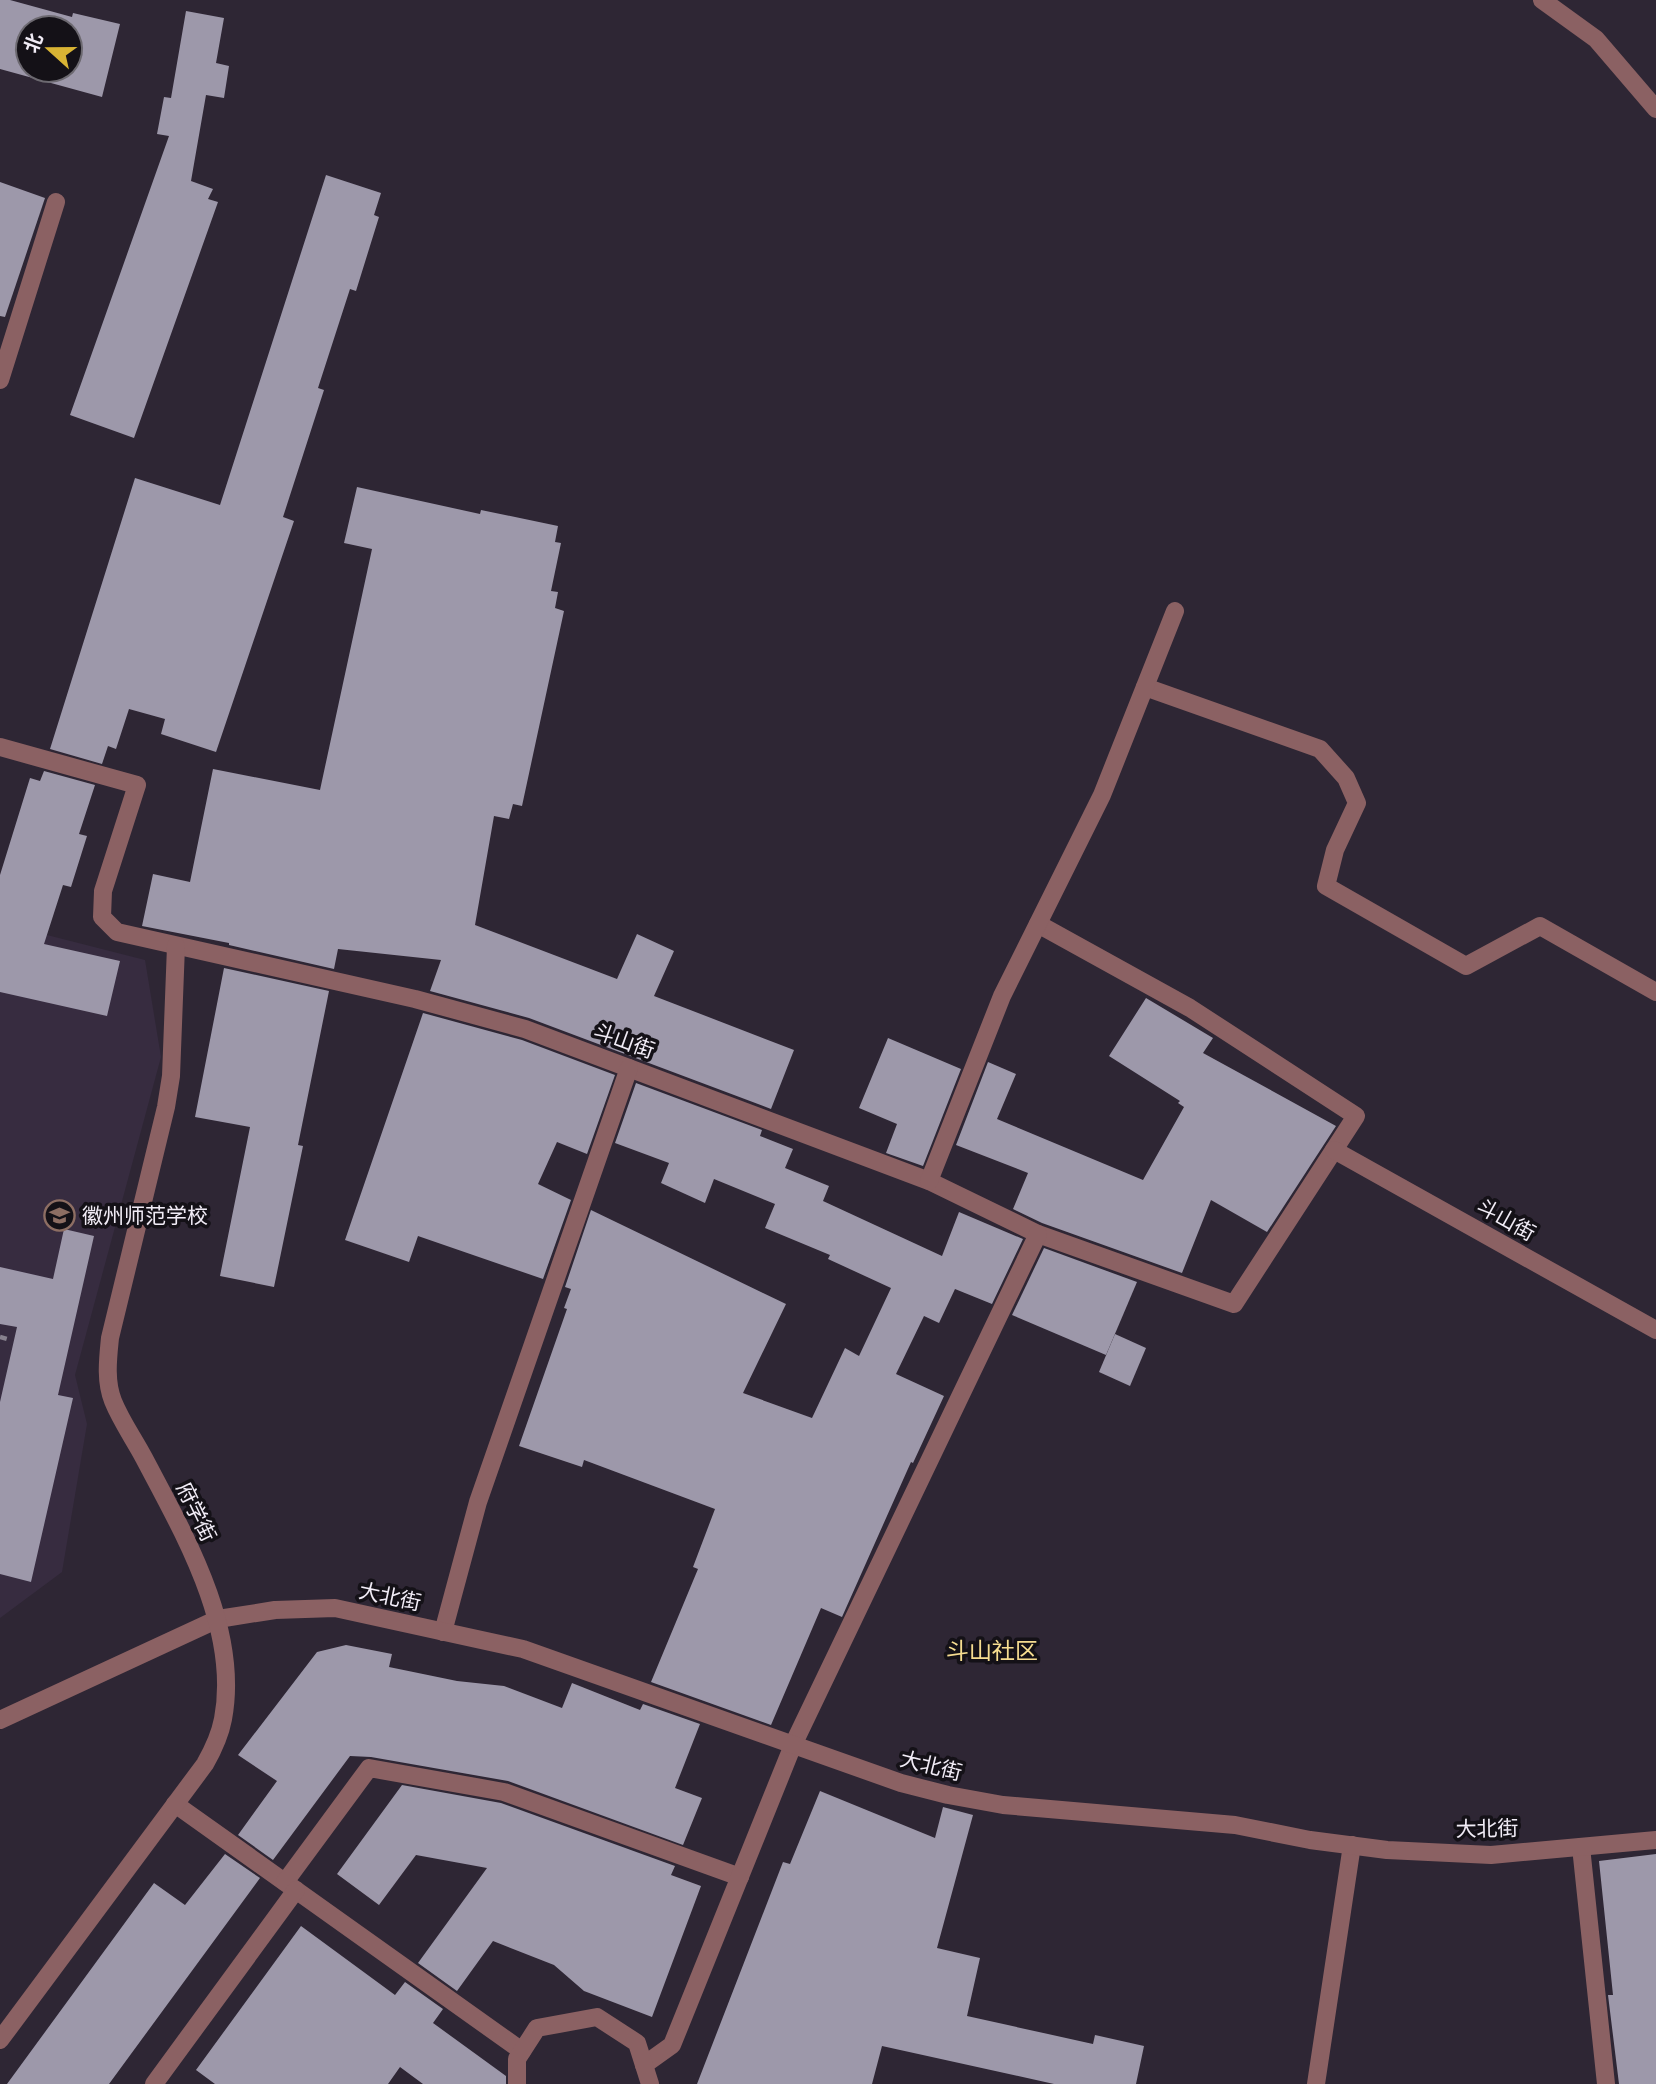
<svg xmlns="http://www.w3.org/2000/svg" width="1656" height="2084" font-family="Roboto,'Noto Sans SC',sans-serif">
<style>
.built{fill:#372c40}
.building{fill:#9d98aa;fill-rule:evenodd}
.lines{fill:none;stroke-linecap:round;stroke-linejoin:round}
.path{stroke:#88828e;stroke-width:4.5;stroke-dasharray:7 3.5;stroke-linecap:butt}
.lane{stroke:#8b6163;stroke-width:18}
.street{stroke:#8b6163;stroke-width:18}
.labels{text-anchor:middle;stroke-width:7;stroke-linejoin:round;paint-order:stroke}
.street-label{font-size:21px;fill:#f1ecf6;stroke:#141117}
.poi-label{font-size:21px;fill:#f1ecf6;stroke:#141117;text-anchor:start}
.neighbourhood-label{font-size:23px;fill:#f6dd90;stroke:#141117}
</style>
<rect width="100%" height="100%" fill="#2e2634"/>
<path class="built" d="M 0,923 L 145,960 L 161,1057 L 75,1375 L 87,1424 L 62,1572 L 0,1618 Z"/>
<g class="building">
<path d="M 0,0 L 10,0 L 72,17 L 73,13 L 120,24 L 102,97 L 0,69 ZM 28,28 L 70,28 L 70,70 L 28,70 Z"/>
<path d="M 186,11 L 224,18 L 216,63 L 229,66 L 224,98 L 206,95 L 191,181 L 213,189 L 208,199 L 218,202 L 134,438 L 70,415 L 169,136 L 157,134 L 164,97 L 171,98 Z"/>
<path d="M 326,175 L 381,193 L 374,215 L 379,217 L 356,291 L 350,289 L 318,388 L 324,390 L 283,517 L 294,521 L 216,752 L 161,734 L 165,719 L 129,709 L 116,749 L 108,746 L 102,764 L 50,749 L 135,478 L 220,505 Z"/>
<path d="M 0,182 L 45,198 L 5,317 L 0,316 Z"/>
<path d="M 357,487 L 480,514 L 481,510 L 558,526 L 555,542 L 561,543 L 551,591 L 558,592 L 555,608 L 564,611 L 522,806 L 513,804 L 509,819 L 494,816 L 475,925 L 617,979 L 637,934 L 674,951 L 654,996 L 794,1050 L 771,1109 L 529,1018 L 430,991 L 441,960 L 338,949 L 334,969 L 229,945 L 229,943 L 142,926 L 153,874 L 190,882 L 213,769 L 320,790 L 372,549 L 344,543 Z"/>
<path d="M 44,771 L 95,785 L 79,834 L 87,836 L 71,887 L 63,885 L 44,944 L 120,961 L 107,1016 L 0,992 L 0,875 L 30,778 L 40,781 Z"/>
<path d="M 224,968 L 329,991 L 298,1145 L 303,1146 L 274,1287 L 220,1276 L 250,1127 L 195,1117 Z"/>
<path d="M 1146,998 L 1213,1038 L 1203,1053 L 1336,1126 L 1267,1232 L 1211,1200 L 1182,1273 L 1042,1223 L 1013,1209 L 1028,1173 L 956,1145 L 988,1062 L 1016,1074 L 997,1119 L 1143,1180 L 1184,1107 L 1178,1103 L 1180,1101 L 1109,1056 Z"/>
<path d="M 423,1013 L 522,1040 L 615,1075 L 587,1154 L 557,1142 L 538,1184 L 571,1200 L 543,1279 L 418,1236 L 409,1262 L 345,1240 Z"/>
<path d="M 888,1038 L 961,1069 L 923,1166 L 886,1153 L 897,1124 L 859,1108 Z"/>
<path d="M 636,1083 L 762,1130 L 760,1136 L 793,1149 L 785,1168 L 829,1186 L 823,1201 L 942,1256 L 959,1212 L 1023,1239 L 992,1304 L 955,1289 L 939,1323 L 924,1316 L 896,1374 L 944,1396 L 913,1463 L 911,1462 L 842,1617 L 821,1608 L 771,1725 L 651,1682 L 698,1569 L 693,1567 L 715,1509 L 584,1460 L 582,1467 L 519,1446 L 567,1309 L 564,1308 L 571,1289 L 565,1287 L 591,1210 L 786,1304 L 743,1393 L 812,1418 L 845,1348 L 859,1356 L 891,1288 L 828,1259 L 830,1255 L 765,1228 L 775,1204 L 714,1179 L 705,1203 L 661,1183 L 669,1163 L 615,1143 Z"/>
<path d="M 64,1229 L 94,1236 L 58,1395 L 73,1398 L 31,1582 L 0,1574 L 0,1402 L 17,1327 L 0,1324 L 0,1267 L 53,1279 Z"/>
<path d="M 1044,1248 L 1137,1282 L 1106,1355 L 1012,1315 Z"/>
<path d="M 1115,1334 L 1146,1348 L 1130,1386 L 1099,1372 Z"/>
<path d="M 346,1645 L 392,1654 L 389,1667 L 457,1681 L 504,1686 L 562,1708 L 572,1683 L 640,1710 L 643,1704 L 700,1724 L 675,1788 L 702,1798 L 683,1845 L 508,1781 L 371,1757 L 350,1756 L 273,1860 L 238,1835 L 277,1781 L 238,1755 L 317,1652 Z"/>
<path d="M 402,1785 L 501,1803 L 675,1866 L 671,1875 L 701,1886 L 652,2017 L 584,1991 L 554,1965 L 493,1941 L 457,1991 L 418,1963 L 487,1868 L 416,1855 L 379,1905 L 337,1874 Z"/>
<path d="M 820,1791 L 935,1838 L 943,1807 L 973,1815 L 937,1948 L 980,1958 L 967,2016 L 1093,2044 L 1095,2035 L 1144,2046 L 1136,2084 L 1054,2084 L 882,2046 L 872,2084 L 697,2084 L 783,1862 L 790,1864 Z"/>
<path d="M 225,1854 L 260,1878 L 109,2084 L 7,2084 L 154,1883 L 185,1905 Z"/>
<path d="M 1656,1854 L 1656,2084 L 1619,2084 L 1608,1995 L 1613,1995 L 1599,1861 Z"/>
<path d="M 301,1926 L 395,1995 L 405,1982 L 443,2009 L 433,2023 L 506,2076 L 506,2084 L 423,2084 L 400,2067 L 388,2084 L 215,2084 L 196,2070 Z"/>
</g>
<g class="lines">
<path class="path" d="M 0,1337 L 7,1339"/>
<g class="lane">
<path d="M 1542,0 L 1596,39 L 1656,109"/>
<path d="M 0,380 L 56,202"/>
<path d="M 1145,687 L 1320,749 L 1346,778 L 1357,803 L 1335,850 L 1326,886 L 1466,966 L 1540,926 L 1656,992"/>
<path d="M 0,747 L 137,785 L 103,891 L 102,917 L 117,932 L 415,999 L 525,1029 L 929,1181 L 1038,1234 L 1234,1304 L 1356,1116 L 1190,1008 L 1038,924"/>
<path d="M 1334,1150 L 1656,1330"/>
<path d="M 929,1181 L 1002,996 L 1102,795 L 1175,611"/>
<path d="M 443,1632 L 478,1502 L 629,1068"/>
<path d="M 0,1720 L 218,1619"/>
<path d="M 175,1804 L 522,2051"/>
<path d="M 1581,1847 L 1606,2084"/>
<path d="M 285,1882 L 369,1768 L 504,1792 L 740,1877"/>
<path d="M 644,2065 L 672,2045 L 793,1745 L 1038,1234"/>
<path d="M 154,2084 L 296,1890"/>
<path d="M 517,2084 L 517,2059 L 537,2028 L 597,2017 L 637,2043 L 650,2084"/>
<path d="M 1316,2084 L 1352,1845"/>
</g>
<g class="street">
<path d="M 218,1619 L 275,1610 L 335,1608 L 523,1649 L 901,1783 L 948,1795 L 1003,1805 L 1235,1825 L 1310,1840 L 1387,1850 L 1491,1855 L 1656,1840"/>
<path d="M 0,2040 L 205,1764 C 213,1750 220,1735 223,1719 C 240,1629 184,1534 144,1458 C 134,1439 121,1421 113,1401 C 105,1381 108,1358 110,1338 L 166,1107 L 171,1076 L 176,946"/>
</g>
</g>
<defs>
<symbol id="school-ring" viewBox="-11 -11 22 22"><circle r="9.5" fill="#141117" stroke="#8d6e63" stroke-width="1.5"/><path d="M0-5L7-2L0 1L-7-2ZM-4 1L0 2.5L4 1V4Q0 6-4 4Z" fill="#8d6e63"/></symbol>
</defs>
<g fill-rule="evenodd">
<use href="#school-ring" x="42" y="1198" width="35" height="35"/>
</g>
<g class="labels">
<g class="street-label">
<text transform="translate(624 1041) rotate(20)" y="7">斗山街</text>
<text transform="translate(1506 1220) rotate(29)" y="7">斗山街</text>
<text transform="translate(196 1512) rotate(64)" y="7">府学街</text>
<text transform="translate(390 1597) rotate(12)" y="7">大北街</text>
<text transform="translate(931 1766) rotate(14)" y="7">大北街</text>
<text transform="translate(1487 1829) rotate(-1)" y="7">大北街</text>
</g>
<g class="poi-label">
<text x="82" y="1223">徽州师范学校</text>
</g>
<g class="neighbourhood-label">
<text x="992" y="1659">斗山社区</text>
</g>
</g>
<g transform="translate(49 49) rotate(291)"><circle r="33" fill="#141117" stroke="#6c6970" stroke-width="2"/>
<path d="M0-5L12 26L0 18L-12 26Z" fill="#d9b434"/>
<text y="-10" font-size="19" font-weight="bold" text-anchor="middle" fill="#f1ecf6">北</text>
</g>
</svg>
